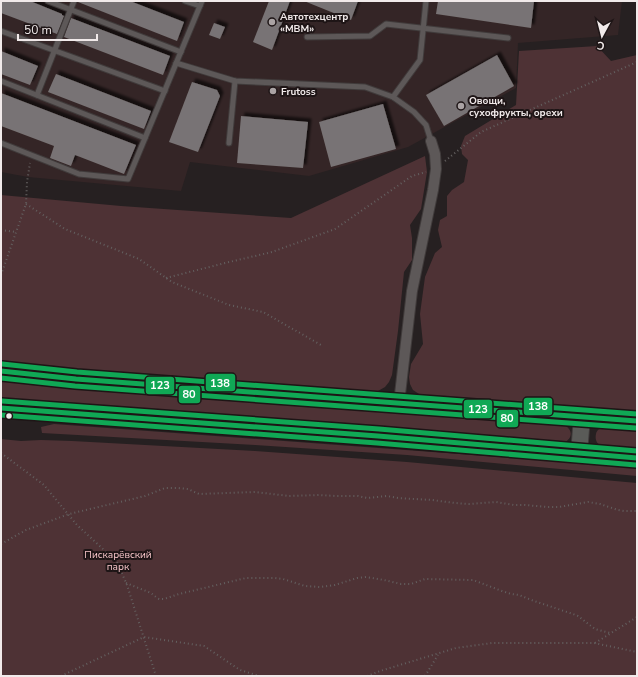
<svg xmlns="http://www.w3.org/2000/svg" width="638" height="677" font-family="'Nunito Sans',sans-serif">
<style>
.built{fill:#342526}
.green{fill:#4e3235}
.building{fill:#787374;filter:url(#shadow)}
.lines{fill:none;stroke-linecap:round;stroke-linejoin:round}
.service-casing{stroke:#403b3b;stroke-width:7}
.minor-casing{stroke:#403b3b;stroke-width:12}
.primary-casing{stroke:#403b3b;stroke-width:18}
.path{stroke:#646060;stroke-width:2;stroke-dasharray:1 3;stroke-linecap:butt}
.service{stroke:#5d5858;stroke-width:5}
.minor{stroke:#5d5858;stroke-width:10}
.primary{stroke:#5a5b58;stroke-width:16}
.bus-1-casing{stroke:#1e1516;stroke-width:8}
.bus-2-casing{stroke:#1e1516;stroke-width:8}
.bus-3-casing{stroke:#1e1516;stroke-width:8}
.bus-1{stroke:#10a855;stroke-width:5}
.bus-2{stroke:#10a855;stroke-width:5}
.bus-3{stroke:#10a855;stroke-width:5}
.poi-dot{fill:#aaa3a4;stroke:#1e1516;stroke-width:1.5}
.bus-dot{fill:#f1eaea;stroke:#1e1516;stroke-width:1.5}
.labels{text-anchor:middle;stroke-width:4;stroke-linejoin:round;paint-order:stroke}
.poi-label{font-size:10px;font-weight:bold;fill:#f1eaea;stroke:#1e1516;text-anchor:start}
.park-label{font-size:10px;fill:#f7c5c9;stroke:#1e1516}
.line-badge{stroke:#1e1516;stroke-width:1.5}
.badge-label{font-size:11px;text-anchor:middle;font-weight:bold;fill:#fff}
</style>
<defs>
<filter id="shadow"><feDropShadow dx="3.5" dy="-3.5" stdDeviation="1" flood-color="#0009"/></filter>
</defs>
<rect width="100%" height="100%" fill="#262021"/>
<path class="built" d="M 1,1 L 622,1 L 618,35 L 518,43 L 516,88 L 408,147 L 309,176 L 190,162 L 181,191 L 28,177 L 1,172 Z"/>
<g class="green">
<path d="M 597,46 L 611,61 L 637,55 L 637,412 L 426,396 L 419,394 L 413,390 L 410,384 L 409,377 L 411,364 L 423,344 L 420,314 L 425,277 L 435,253 L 442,247 L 438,230 L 440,220 L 447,216 L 447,196 L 452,190 L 464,182 L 468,160 L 462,154 L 461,146 L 465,136 L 516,105 L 519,51 Z"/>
<path d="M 425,156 L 427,172 L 421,209 L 410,225 L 412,238 L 412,260 L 404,272 L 398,331 L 392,375 L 389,382 L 385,387 L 378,391 L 371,392 L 76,370 L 1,362 L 1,195 L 121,206 L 291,218 Z"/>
<path d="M 1,380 L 76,387 L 562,424 C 575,429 573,441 560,444 L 426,435 L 1,400 Z"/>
<path d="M 54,424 L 637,467 L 637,476 L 407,455 L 255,445 L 42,433 L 41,427 Z"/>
<path d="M 605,427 L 637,429 L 637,450 C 629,449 605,450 600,445 C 596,443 595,438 596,434 C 597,429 601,428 605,427 Z"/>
<path d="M 1,439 L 21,441 L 41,440 L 72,441 L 255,451 L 407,462 L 637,483 L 637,676 L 1,676 Z"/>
</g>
<g class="building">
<path d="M 1,1 L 30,1 L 62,14 L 62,15 L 64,16 L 57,34 L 1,13 Z"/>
<path d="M 78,1 L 130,1 L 184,22 L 177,41 L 78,2 Z"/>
<path d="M 269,1 L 290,1 L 272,50 L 253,42 Z"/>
<path d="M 304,1 L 358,1 L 351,20 Z"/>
<path d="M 438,1 L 534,1 L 531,28 L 436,14 Z"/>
<path d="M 71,18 L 170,56 L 163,75 L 64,37 Z"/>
<path d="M 214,23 L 225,27 L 220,39 L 209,35 Z"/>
<path d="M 1,51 L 38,66 L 30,85 L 1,74 Z"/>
<path d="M 497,55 L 514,86 L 444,126 L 426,95 Z"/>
<path d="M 56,74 L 151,111 L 144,129 L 48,92 Z"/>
<path d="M 192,82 L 217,90 L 220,96 L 198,152 L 169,142 Z"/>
<path d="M 1,93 L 136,145 L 124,174 L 75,155 L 71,166 L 50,158 L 54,146 L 1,126 Z"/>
<path d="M 383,104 L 396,149 L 331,167 L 319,122 Z"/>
<path d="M 241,116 L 308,122 L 303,168 L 237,163 Z"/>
</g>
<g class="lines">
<defs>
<g id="service">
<path d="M 48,1 L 181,52"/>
<path d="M 185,1 L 200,6"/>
<path d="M 1,31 L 165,91"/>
<path d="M 307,37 L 370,36 L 386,24 L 508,38"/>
<path d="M 176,63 L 235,81 L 365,87 L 393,97 L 414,112 L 426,125 L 431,141"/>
<path d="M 1,81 L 145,138"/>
<path d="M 37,95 L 74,1"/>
<path d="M 393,97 L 420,60 L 426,1"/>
<path d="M 1,143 L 79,174 L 128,179 L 202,1"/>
<path d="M 229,143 L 235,81"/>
</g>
<path id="minor" d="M 399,403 L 412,291 L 433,190 L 436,169 L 435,154 L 431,141"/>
<g id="primary">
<path d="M 1,371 L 76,379 L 637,421"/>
<path d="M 1,408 L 73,414 L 378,436 L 637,458"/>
<path d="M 579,453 L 582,417"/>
</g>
</defs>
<use href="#service" class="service-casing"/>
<use href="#minor" class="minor-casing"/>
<use href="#primary" class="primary-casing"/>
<g class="path">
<path d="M 445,161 L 481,132 L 637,62"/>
<path d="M 26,204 L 65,229 L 139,259 L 172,282 L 229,305 L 263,312 L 321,345"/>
<path d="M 1,230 L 16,232"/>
<path d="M 1,275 L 26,204 L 27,182 L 30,163"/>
<path d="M 166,278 L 225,263 L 272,252 L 335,229 L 412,176 L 426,172"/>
<path d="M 1,453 L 44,485 L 77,525 L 117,562 L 127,585 L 156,676"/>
<path d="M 1,544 L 26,530 L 69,514 L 145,496 L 165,488 L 178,488 L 188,489 L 199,494 L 255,492 L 289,496 L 319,495 L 336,496 L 358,496 L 367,498 L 387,496 L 398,498 L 432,500 L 455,503 L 469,504 L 496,502 L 514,505 L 525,505 L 548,507 L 559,507 L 588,502 L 600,504 L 618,510 L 624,511 L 637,511"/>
<path d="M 126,583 L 151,593 L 156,597 L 159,599 L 164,599 L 179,594 L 246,578 L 275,578 L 283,579 L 305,586 L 320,587 L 335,585 L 357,578 L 366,577 L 384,580 L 401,584 L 411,584 L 425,579 L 473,580 L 502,591 L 511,594 L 519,595 L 534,601 L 573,614 L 578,616 L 595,629 L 610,633"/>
<path d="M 595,643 L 637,617"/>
<path d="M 61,676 L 144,637 L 204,646 L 240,670 L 259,676"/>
<path d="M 367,676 L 380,671 L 456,648 L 492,643 L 594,643 L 637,652"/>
<path d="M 425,676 L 438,655"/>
</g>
<use href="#service" class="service"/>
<use href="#minor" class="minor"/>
<use href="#primary" class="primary"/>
<defs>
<g id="bus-1">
<path d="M 1,371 L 76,379 L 637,421"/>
<path d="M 1,408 L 378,436 L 637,458"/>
</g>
<g id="bus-2">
<path d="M 1,378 L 75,386 L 636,428"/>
<path d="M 1,415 L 377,443 L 636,465"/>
</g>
<g id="bus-3">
<path d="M 2,364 L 77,372 L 637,414"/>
<path d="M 2,401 L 379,429 L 637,451"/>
</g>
</defs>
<use href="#bus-1" class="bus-1-casing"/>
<use href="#bus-2" class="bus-2-casing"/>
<use href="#bus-3" class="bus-3-casing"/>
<use href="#bus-1" class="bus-1"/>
<use href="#bus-2" class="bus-2"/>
<use href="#bus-3" class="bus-3"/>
</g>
<g class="poi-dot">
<circle cx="272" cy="22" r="4"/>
<circle cx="273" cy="91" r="4"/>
<circle cx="461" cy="106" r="4"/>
</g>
<circle class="bus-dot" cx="9" cy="416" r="3.5"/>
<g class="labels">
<g class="poi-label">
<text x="280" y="20">Автотехцентр<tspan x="280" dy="12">«МВМ»</tspan></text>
<text x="281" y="95">Frutoss</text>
<text x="469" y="104">Овощи,<tspan x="469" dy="12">сухофрукты, орехи</tspan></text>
</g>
<g class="park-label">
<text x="118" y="558">Пискарёвский<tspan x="118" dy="12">парк</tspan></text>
</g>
</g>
<g class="line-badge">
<rect x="205" y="373" width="31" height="19" rx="4" fill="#10a855"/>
<rect x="145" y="376" width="30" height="19" rx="4" fill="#10a855"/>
<rect x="178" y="385" width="23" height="19" rx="4" fill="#10a855"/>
<rect x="523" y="397" width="30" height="19" rx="4" fill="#10a855"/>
<rect x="463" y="399" width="30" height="20" rx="4" fill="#10a855"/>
<rect x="496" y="409" width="23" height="19" rx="4" fill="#10a855"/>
</g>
<g class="badge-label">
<text x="220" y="387">138</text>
<text x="160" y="389">123</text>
<text x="189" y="398">80</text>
<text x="538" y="410">138</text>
<text x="478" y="413">123</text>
<text x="507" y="422">80</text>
</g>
<rect width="638" height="677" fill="none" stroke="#f1eaea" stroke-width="4"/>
<g transform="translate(602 36) rotate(187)" stroke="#1e1516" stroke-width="3" paint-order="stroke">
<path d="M0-3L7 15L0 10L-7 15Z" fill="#f1eaea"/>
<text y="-6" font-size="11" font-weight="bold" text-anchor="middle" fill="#f1eaea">С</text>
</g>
<path d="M18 34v6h79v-6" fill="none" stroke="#f1eaea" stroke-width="2"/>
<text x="24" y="34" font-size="12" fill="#f1eaea" stroke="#1e1516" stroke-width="3" paint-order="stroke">50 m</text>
</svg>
